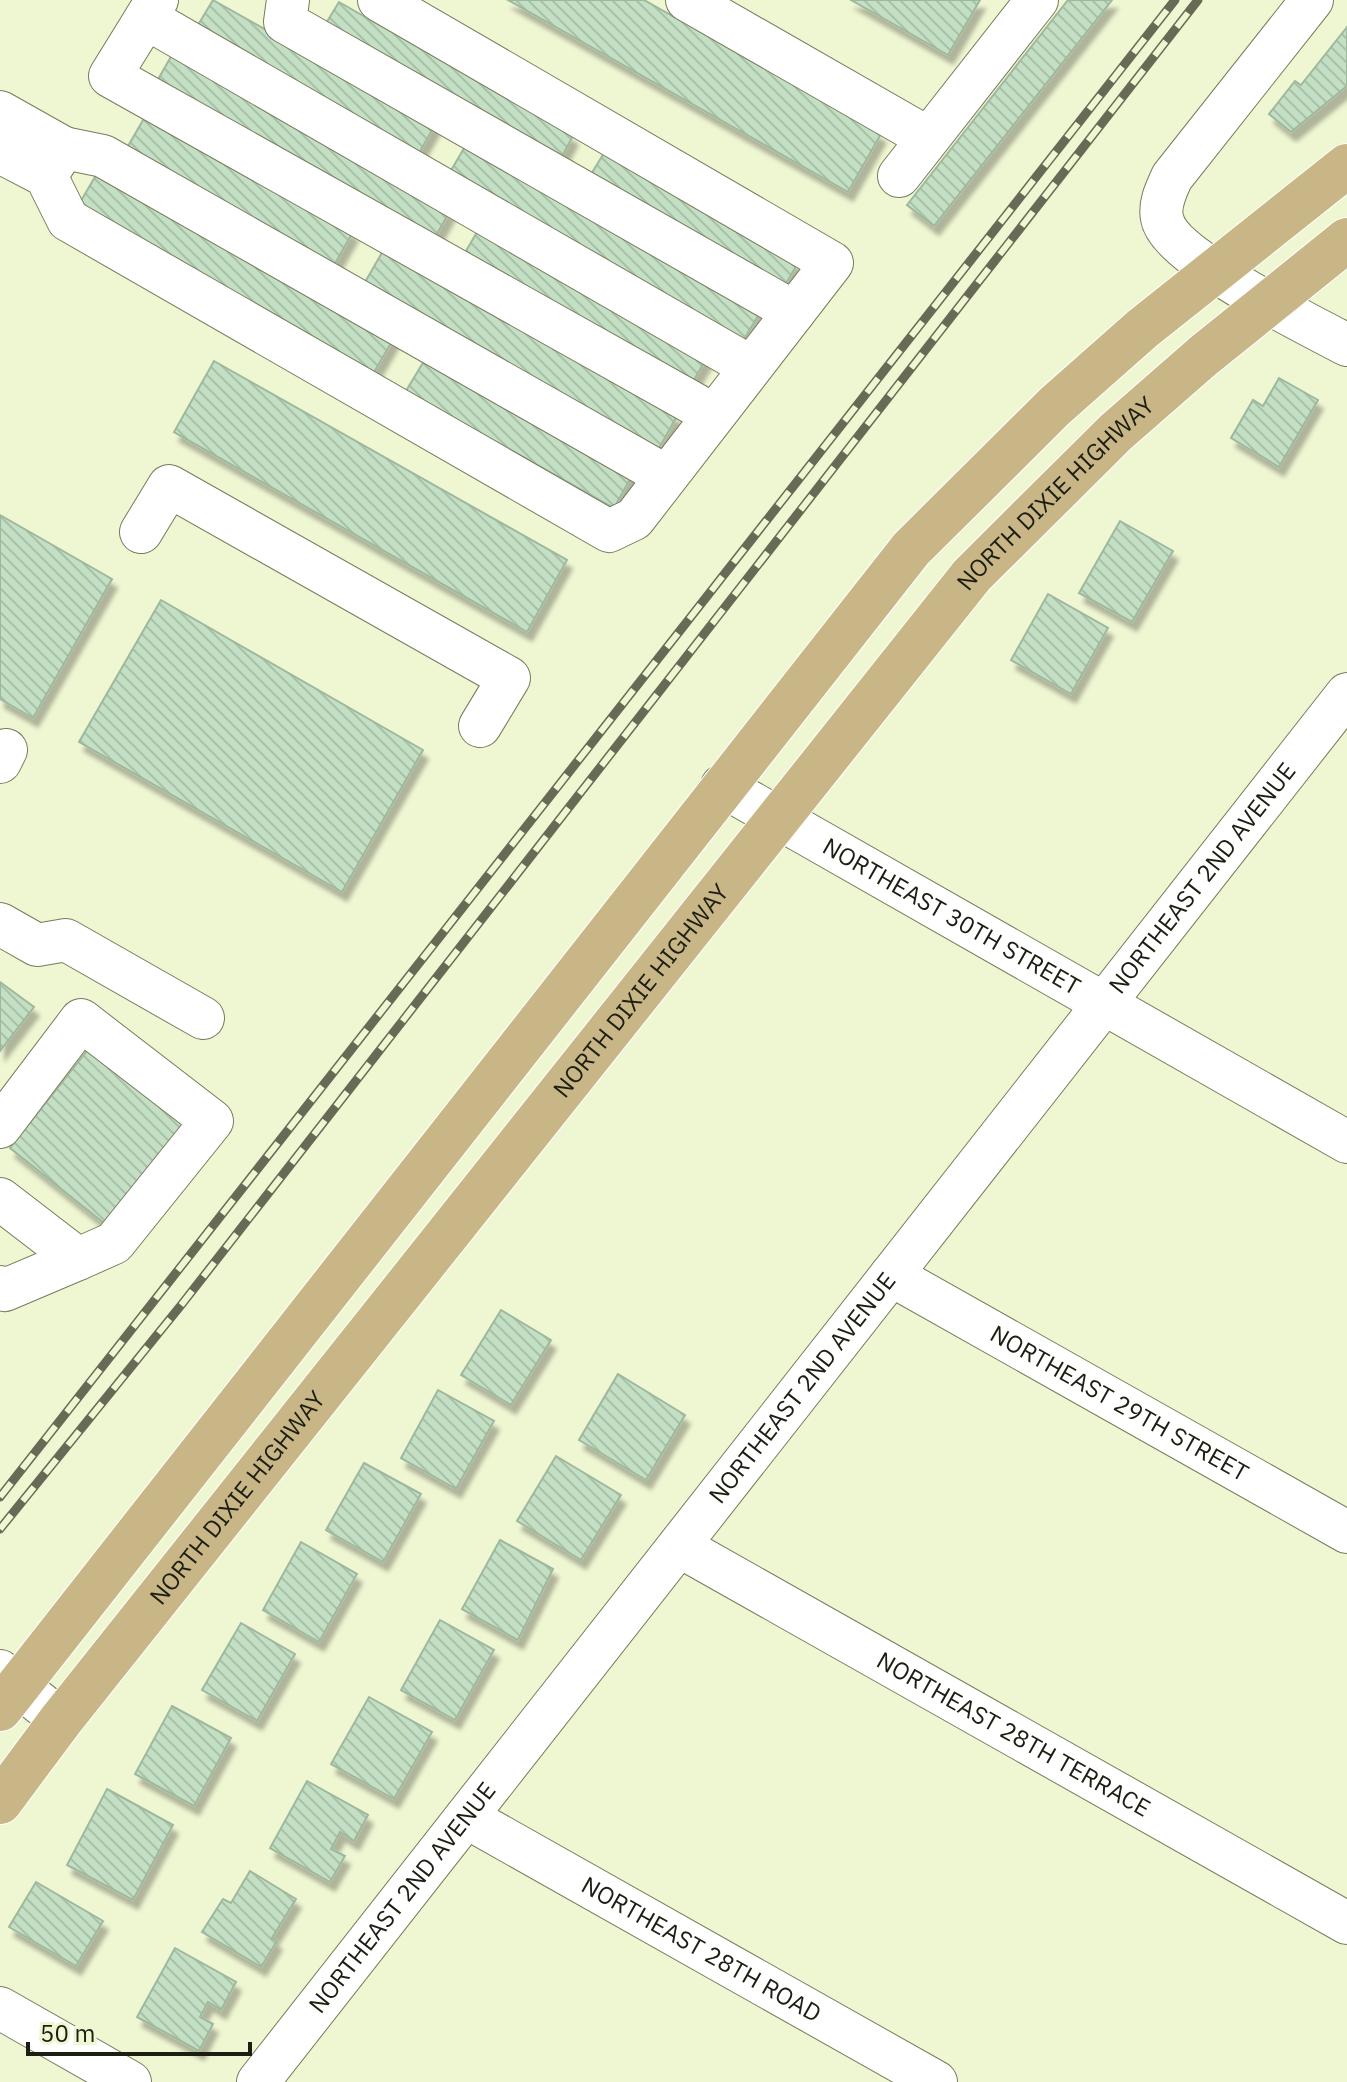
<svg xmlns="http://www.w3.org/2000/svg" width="1347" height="2082" font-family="'IBM Plex Sans',sans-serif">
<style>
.building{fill:url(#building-back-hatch);stroke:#9eb89d;stroke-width:2;filter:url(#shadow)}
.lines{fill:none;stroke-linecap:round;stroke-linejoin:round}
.minor-casing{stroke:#777c5c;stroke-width:44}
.major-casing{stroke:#fff;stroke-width:46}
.minor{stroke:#fff;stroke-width:42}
.major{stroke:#c9b687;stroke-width:44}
.rail-casing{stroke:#676b56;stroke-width:9}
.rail{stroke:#eff6d2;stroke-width:6;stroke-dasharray:18;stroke-linecap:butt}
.labels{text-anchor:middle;stroke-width:6;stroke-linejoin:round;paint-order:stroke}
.street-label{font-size:24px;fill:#1c1e11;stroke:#eff6d2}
</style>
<defs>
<pattern id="building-back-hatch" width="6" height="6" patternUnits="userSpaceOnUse" patternTransform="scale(2)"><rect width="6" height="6" fill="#c4e0c4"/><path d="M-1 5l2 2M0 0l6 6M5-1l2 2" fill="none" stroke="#a8c0a7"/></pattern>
<filter id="shadow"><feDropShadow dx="5" dy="9" stdDeviation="2" flood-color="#0004"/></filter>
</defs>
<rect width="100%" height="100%" fill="#eff6d2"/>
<g class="building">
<path d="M 213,0 L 435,125 L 418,155 L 195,30 Z"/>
<path d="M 508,0 L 644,0 L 881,134 L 848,192 Z"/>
<path d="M 851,0 L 980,0 L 948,55 Z"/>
<path d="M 1068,0 L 1112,0 L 934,226 L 907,205 Z"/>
<path d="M 339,2 L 573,136 L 560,160 L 325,25 Z"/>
<path d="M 1347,27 L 1347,86 L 1291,132 L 1269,114 L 1295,81 L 1301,85 Z"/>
<path d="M 173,53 L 450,211 L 433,241 L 156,83 Z"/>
<path d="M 147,113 L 353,232 L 333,267 L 127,148 Z"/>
<path d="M 467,143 L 761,311 L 743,341 L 449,174 Z"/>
<path d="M 604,153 L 798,263 L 784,287 L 590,176 Z"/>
<path d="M 99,170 L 394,338 L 373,374 L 78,206 Z"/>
<path d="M 480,227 L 708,356 L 691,385 L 463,256 Z"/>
<path d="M 384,249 L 677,416 L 657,452 L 364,284 Z"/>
<path d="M 427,356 L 634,472 L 614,508 L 406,391 Z"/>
<path d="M 214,361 L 567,560 L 527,632 L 174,432 Z"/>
<path d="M 1279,378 L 1318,400 L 1279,467 L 1231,438 L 1253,400 L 1263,406 Z"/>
<path d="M 0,515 L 112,579 L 33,718 L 0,699 Z"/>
<path d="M 1120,521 L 1173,551 L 1132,622 L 1079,593 Z"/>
<path d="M 1048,594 L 1108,628 L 1071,694 L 1011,660 Z"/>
<path d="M 161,600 L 423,750 L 342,892 L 79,742 Z"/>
<path d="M 0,982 L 34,1007 L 0,1051 Z"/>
<path d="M 94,1042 L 200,1126 L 115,1232 L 10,1148 Z"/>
<path d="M 501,1310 L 551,1340 L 511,1405 L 461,1375 Z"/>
<path d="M 618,1374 L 685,1415 L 646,1480 L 579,1440 Z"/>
<path d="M 438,1390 L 494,1421 L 456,1489 L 401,1458 Z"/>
<path d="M 556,1456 L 621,1495 L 581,1560 L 517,1521 Z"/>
<path d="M 364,1463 L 421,1494 L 383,1562 L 326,1530 Z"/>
<path d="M 500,1540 L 553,1569 L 518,1640 L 462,1609 Z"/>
<path d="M 301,1542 L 357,1574 L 319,1642 L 263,1610 Z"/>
<path d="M 440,1620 L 494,1650 L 455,1720 L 401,1690 Z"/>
<path d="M 241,1623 L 295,1654 L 257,1721 L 202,1690 Z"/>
<path d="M 369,1697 L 432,1732 L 394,1799 L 331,1764 Z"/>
<path d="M 172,1706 L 231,1738 L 194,1806 L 135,1774 Z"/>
<path d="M 307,1781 L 368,1815 L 354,1841 L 340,1832 L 331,1849 L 345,1856 L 330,1882 L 270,1848 Z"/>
<path d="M 107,1789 L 173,1825 L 133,1900 L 67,1865 Z"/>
<path d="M 250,1871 L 296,1899 L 272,1938 L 277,1941 L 261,1967 L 202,1932 L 223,1899 L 231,1903 Z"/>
<path d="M 36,1882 L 103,1921 L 76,1966 L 9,1927 Z"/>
<path d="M 175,1948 L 236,1982 L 221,2010 L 208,2002 L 200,2017 L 213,2024 L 199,2051 L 137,2017 Z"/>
</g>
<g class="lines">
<defs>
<g id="minor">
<path d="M 157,0 L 110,76 L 714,415"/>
<path d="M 288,0 L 285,22 L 794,312"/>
<path d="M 687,0 L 928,138"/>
<path d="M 1312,0 L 1172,177 C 1166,190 1159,204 1162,218 C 1169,257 1310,325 1347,345"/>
<path d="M 146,18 L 751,367"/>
<path d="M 0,112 L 64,148"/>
<path d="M 0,152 L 46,176 L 68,220 L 609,531 L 634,519 L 832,263 L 379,0"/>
<path d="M 46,176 L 64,148 L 103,156 L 666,476"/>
<path d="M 899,176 L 1037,0"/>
<path d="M 141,532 L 169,486 L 509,678 L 480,726"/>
<path d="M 0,762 L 6,750"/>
<path id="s1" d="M 722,786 L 1347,1142"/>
<path d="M 0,924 L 37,945 L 66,940 L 203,1018"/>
<path d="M 0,1127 L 81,1020 L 212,1121 L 114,1243 L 78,1259 L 0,1199"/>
<path id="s2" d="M 891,1275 L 1347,1532"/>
<path d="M 0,1287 L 5,1290 L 78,1259"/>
<path id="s3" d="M 679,1546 L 1347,1923"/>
<path d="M 0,1671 L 61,1720"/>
<path id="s4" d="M 466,1817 L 936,2082"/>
<path d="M 0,2008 L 130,2082"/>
<path id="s5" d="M 258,2082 L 1347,694"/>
</g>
<g id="major">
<path d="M 0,1709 L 911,549 L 1055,406 L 1142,329 L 1347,166"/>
<path id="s6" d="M 0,1802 L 61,1720 L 972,575 L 1116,432 L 1203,356 L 1347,240"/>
</g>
</defs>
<use href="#minor" class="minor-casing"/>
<use href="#major" class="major-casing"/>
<use href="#minor" class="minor"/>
<use href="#major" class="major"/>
<defs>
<g id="rail">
<path d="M 0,1497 L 1175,0"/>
<path d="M 0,1529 L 182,1304 L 1198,0"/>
</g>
</defs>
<use href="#rail" class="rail-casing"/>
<use href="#rail" class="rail"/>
</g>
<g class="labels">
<g class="street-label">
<text dy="8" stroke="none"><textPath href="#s6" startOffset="1682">NORTH DIXIE HIGHWAY</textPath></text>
<text dy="8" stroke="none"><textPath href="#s5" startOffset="1530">NORTHEAST 2ND AVENUE</textPath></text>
<text dy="8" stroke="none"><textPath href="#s1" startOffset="264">NORTHEAST 30TH STREET</textPath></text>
<text dy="8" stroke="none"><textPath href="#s6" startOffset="1034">NORTH DIXIE HIGHWAY</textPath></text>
<text dy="8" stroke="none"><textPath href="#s5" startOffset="882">NORTHEAST 2ND AVENUE</textPath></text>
<text dy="8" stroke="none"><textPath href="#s2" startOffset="262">NORTHEAST 29TH STREET</textPath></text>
<text dy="8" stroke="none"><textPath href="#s6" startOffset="386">NORTH DIXIE HIGHWAY</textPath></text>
<text dy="8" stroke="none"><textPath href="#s3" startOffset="384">NORTHEAST 28TH TERRACE</textPath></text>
<text dy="8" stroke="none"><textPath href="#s5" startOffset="234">NORTHEAST 2ND AVENUE</textPath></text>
<text dy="8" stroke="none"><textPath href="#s4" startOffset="270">NORTHEAST 28TH ROAD</textPath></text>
</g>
</g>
<path d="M28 2042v12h222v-12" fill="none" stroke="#1c1e11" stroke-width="4"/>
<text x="40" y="2042" font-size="24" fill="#1c1e11" stroke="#eff6d2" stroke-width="6" paint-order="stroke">50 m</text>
</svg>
